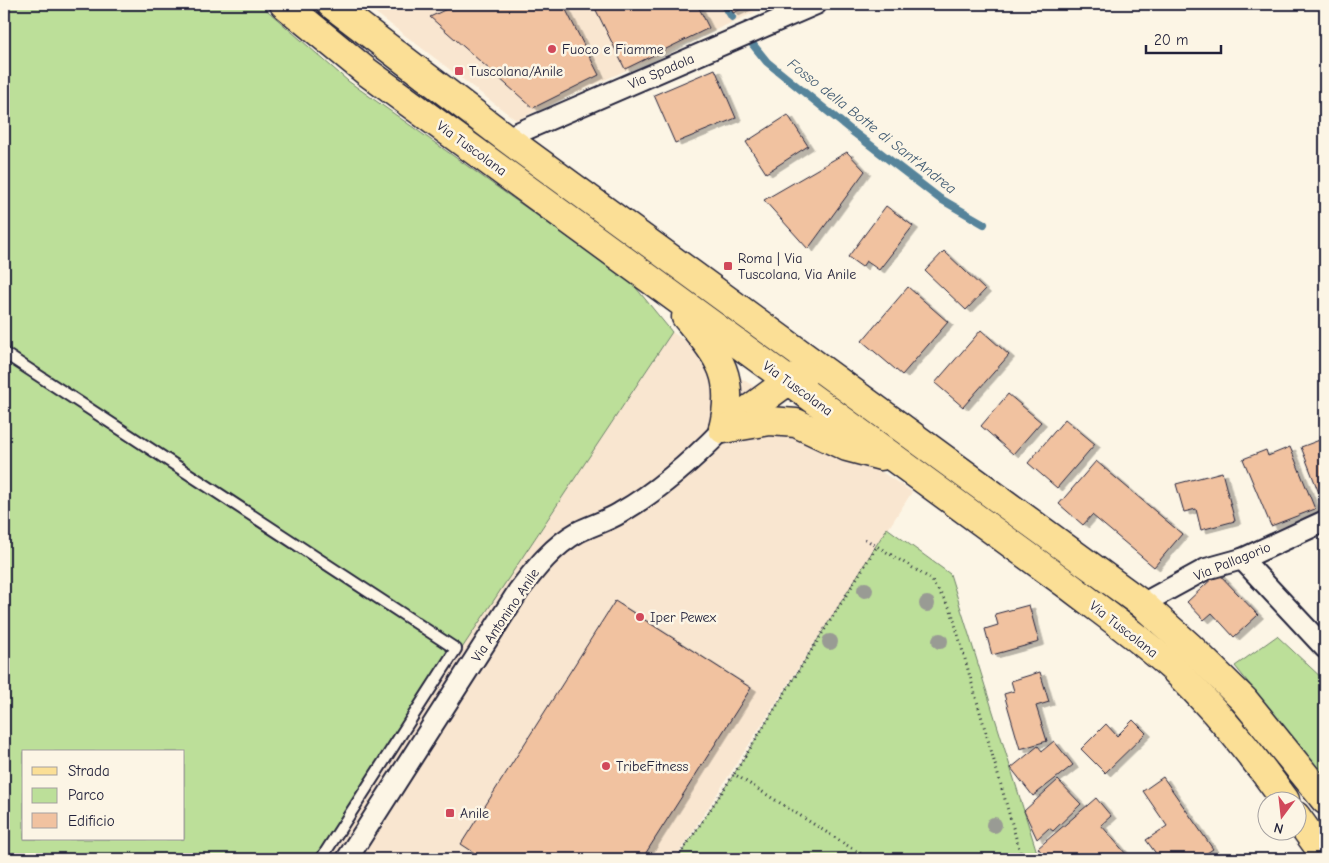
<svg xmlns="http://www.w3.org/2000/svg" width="1329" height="863" font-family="'Comic Neue',sans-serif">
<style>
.built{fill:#f9e6d0}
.green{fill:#bcdf99;stroke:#6f806a;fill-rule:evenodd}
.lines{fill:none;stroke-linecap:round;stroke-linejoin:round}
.stream{stroke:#57849b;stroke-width:8}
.building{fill:#f1c2a0;stroke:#22223b;filter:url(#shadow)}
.service-casing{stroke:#22223b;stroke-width:14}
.minor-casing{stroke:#22223b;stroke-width:24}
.primary-casing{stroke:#22223b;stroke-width:31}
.path{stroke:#22223b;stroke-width:3;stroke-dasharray:1 4;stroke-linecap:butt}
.service{stroke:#fcf5e5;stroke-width:10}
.minor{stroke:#fcf5e5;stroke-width:20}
.primary{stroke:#fbdf96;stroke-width:28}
.tree{fill:#999b94}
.poi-dot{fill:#d1495b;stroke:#fcf5e5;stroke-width:2}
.labels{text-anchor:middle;stroke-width:5;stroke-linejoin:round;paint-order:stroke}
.poi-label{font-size:14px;fill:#22223b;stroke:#fcf5e5;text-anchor:start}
.street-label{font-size:14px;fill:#22223b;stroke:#fcf5e5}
.water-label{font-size:15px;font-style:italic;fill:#415b73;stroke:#fcf5e5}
</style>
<defs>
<filter id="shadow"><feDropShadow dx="5.5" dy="3" stdDeviation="0" flood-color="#0004"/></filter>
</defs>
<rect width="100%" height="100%" fill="#fcf5e5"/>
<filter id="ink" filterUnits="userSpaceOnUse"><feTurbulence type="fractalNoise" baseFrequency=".02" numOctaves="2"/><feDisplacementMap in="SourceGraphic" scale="10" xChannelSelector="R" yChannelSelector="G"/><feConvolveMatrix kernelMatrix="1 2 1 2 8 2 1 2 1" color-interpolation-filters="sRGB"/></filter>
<g filter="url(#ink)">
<g class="built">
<path d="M 364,4 L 773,4 L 516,120 Z"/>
<path d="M 672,332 L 912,492 L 675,859 L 321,859 Z"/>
</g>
<g class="green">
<path d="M 4,4 L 263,4 L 261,5 L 348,81 L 632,283 L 672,332 L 322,859 L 4,859 ZM 24,752 L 184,752 L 184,839 L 24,839 Z"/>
<path d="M 887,528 L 950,574 L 1039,859 L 677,859 L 734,774 Z"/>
<path d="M 1277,636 L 1325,681 L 1325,778 L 1235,666 Z"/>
</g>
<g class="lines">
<g class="stream">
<path d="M 724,4 L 732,17"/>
<path d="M 750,41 L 767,62 L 852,131 L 939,198 L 984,224"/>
</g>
</g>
<g class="building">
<path d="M 457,4 L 563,4 L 599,75 L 533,108 L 430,17 Z"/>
<path d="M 593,4 L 697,4 L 709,28 L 625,69 Z"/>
<path d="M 729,4 L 752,4 L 733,13 Z"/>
<path d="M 715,69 L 736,118 L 675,143 L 654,95 Z"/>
<path d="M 788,115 L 808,146 L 766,173 L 746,142 Z"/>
<path d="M 847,152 L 865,171 L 808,249 L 764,200 Z"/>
<path d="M 886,206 L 913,226 L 879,270 L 866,261 L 862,267 L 848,257 Z"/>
<path d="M 944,251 L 985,290 L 966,310 L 925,271 Z"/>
<path d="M 908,287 L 948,322 L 902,375 L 862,341 Z"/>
<path d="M 981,330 L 1009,355 L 963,407 L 935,383 Z"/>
<path d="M 1008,394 L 1041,422 L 1013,454 L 981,426 Z"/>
<path d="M 1065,419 L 1095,444 L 1057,488 L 1028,463 Z"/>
<path d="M 1325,438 L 1325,505 L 1324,506 L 1301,447 Z"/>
<path d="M 1290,447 L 1315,509 L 1271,526 L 1243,459 L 1266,450 L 1268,456 Z"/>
<path d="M 1096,461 L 1182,534 L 1154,567 L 1092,515 L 1083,525 L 1059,504 Z"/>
<path d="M 1222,472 L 1235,521 L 1201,530 L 1196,509 L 1184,512 L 1176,484 Z"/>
<path d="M 1218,573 L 1258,615 L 1234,637 L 1212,613 L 1204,620 L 1187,602 Z"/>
<path d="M 615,601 L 751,688 L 642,859 L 484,859 L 461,844 Z"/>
<path d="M 1029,605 L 1039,642 L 992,655 L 985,629 L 998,625 L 995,614 Z"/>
<path d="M 1040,672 L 1049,702 L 1036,706 L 1047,741 L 1020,749 L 1004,694 L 1014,691 L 1011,681 Z"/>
<path d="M 1133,720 L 1146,733 L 1105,773 L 1081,749 L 1106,724 L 1117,736 Z"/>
<path d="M 1054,741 L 1073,765 L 1033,796 L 1011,768 L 1038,746 L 1042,751 Z"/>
<path d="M 1163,777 L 1213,849 L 1198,859 L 1160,859 L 1146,840 L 1167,826 L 1143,791 Z"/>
<path d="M 1058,780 L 1081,804 L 1053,831 L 1049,828 L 1037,839 L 1024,811 Z"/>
<path d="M 1096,798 L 1111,816 L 1101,825 L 1126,854 L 1120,859 L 1047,859 L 1038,848 Z"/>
<path d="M 1150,855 L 1153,859 L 1142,859 Z"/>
</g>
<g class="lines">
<defs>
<path id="service" d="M 4,353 L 456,649 L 321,859"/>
<g id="minor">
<path d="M 506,138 L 816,4"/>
<path d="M 1242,559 L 1325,648"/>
<path d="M 1142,604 L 1206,569 L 1242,559 L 1325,521"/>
<path d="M 347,859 L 519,590 C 536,568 553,546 578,532 C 592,525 607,521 620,513 C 658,491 692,461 723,429"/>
</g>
<g id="primary">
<path d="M 284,4 L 367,72 L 1069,586 C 1104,613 1141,639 1174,669 C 1215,709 1252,754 1285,800"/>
<path d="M 331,4 L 506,138 L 1142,604 L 1190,647 L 1244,700 L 1325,800"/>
<path d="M 686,317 C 719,357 736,375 723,429"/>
<path d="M 728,425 L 788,381 L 804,374"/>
<path d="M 723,429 L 770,421 L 796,423 L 847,447 L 881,456"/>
<path d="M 1296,816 L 1325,856"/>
</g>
</defs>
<use href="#service" class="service-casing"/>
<use href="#minor" class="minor-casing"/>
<use href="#primary" class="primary-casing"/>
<g class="path">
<path d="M 865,539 L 931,579 L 951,610 L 1022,859"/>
<path d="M 677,859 L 734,774"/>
<path d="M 869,859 L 734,774 L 877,546"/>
</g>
<use href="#service" class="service"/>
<use href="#minor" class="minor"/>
<use href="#primary" class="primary"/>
</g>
<g class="tree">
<circle cx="865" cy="590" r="8"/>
<circle cx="927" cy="604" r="8"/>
<circle cx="940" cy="641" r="8"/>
<circle cx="830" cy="642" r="8"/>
<circle cx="994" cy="825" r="8"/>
</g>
</g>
<g class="poi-dot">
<circle cx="552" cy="49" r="5"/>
<rect x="454" y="66" width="10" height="10" rx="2.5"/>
<rect x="723" y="261" width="10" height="10" rx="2.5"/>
<circle cx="640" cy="617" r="5"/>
<circle cx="606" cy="766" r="5"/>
<rect x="445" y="808" width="10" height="10" rx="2.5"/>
</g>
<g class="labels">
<g class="poi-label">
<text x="562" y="54">Fuoco e Fiamme</text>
<text x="469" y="76">Tuscolana/Anile</text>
<text x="738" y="263">Roma | Via<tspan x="738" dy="16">Tuscolana, Via Anile</tspan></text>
<text x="650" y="622">Iper Pewex</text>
<text x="616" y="771">TribeFitness</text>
<text x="460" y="818">Anile</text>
</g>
<g class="street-label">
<text transform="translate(661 71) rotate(-23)" y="5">Via Spadola</text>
<text transform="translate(472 148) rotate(36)" y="5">Via Tuscolana</text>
<text transform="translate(798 388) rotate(36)" y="5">Via Tuscolana</text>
<text transform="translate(1232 561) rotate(-22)" y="5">Via Pallagorio</text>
<text transform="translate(505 615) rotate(-56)" y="5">Via Antonino Anile</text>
<text transform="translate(1124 629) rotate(38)" y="5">Via Tuscolana</text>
</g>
<g class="water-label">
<text transform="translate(872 126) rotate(38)" y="5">Fosso della Botte di Sant'Andrea</text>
</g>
</g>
<rect width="1329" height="863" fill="none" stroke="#fcf5e5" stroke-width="20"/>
<rect x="10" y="10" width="1309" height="843" fill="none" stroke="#22223b" stroke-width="2" filter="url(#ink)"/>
<rect x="22" y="750" width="162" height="90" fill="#fcf5e5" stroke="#a5a1a1"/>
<rect x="32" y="767" width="25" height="8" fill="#fbdf96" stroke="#a5a1a1"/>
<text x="68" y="776" font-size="15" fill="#22223b">Strada</text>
<rect x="32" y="788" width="25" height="15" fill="#bcdf99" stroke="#a5a1a1"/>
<text x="68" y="800" font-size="15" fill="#22223b">Parco</text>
<rect x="32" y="813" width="25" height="15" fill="#f1c2a0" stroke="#a5a1a1"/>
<text x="68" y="826" font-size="15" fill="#22223b">Edificio</text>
<g transform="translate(1282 816) rotate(195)"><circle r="24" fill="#fcf5e5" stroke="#a5a1a1"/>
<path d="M0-4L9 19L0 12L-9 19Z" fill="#d1495b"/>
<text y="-8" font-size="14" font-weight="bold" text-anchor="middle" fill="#22223b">N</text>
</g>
<path d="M1146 45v8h75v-8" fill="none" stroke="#22223b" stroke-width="2.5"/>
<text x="1154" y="45" font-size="15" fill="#22223b" stroke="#fcf5e5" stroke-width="4" paint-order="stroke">20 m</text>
</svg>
